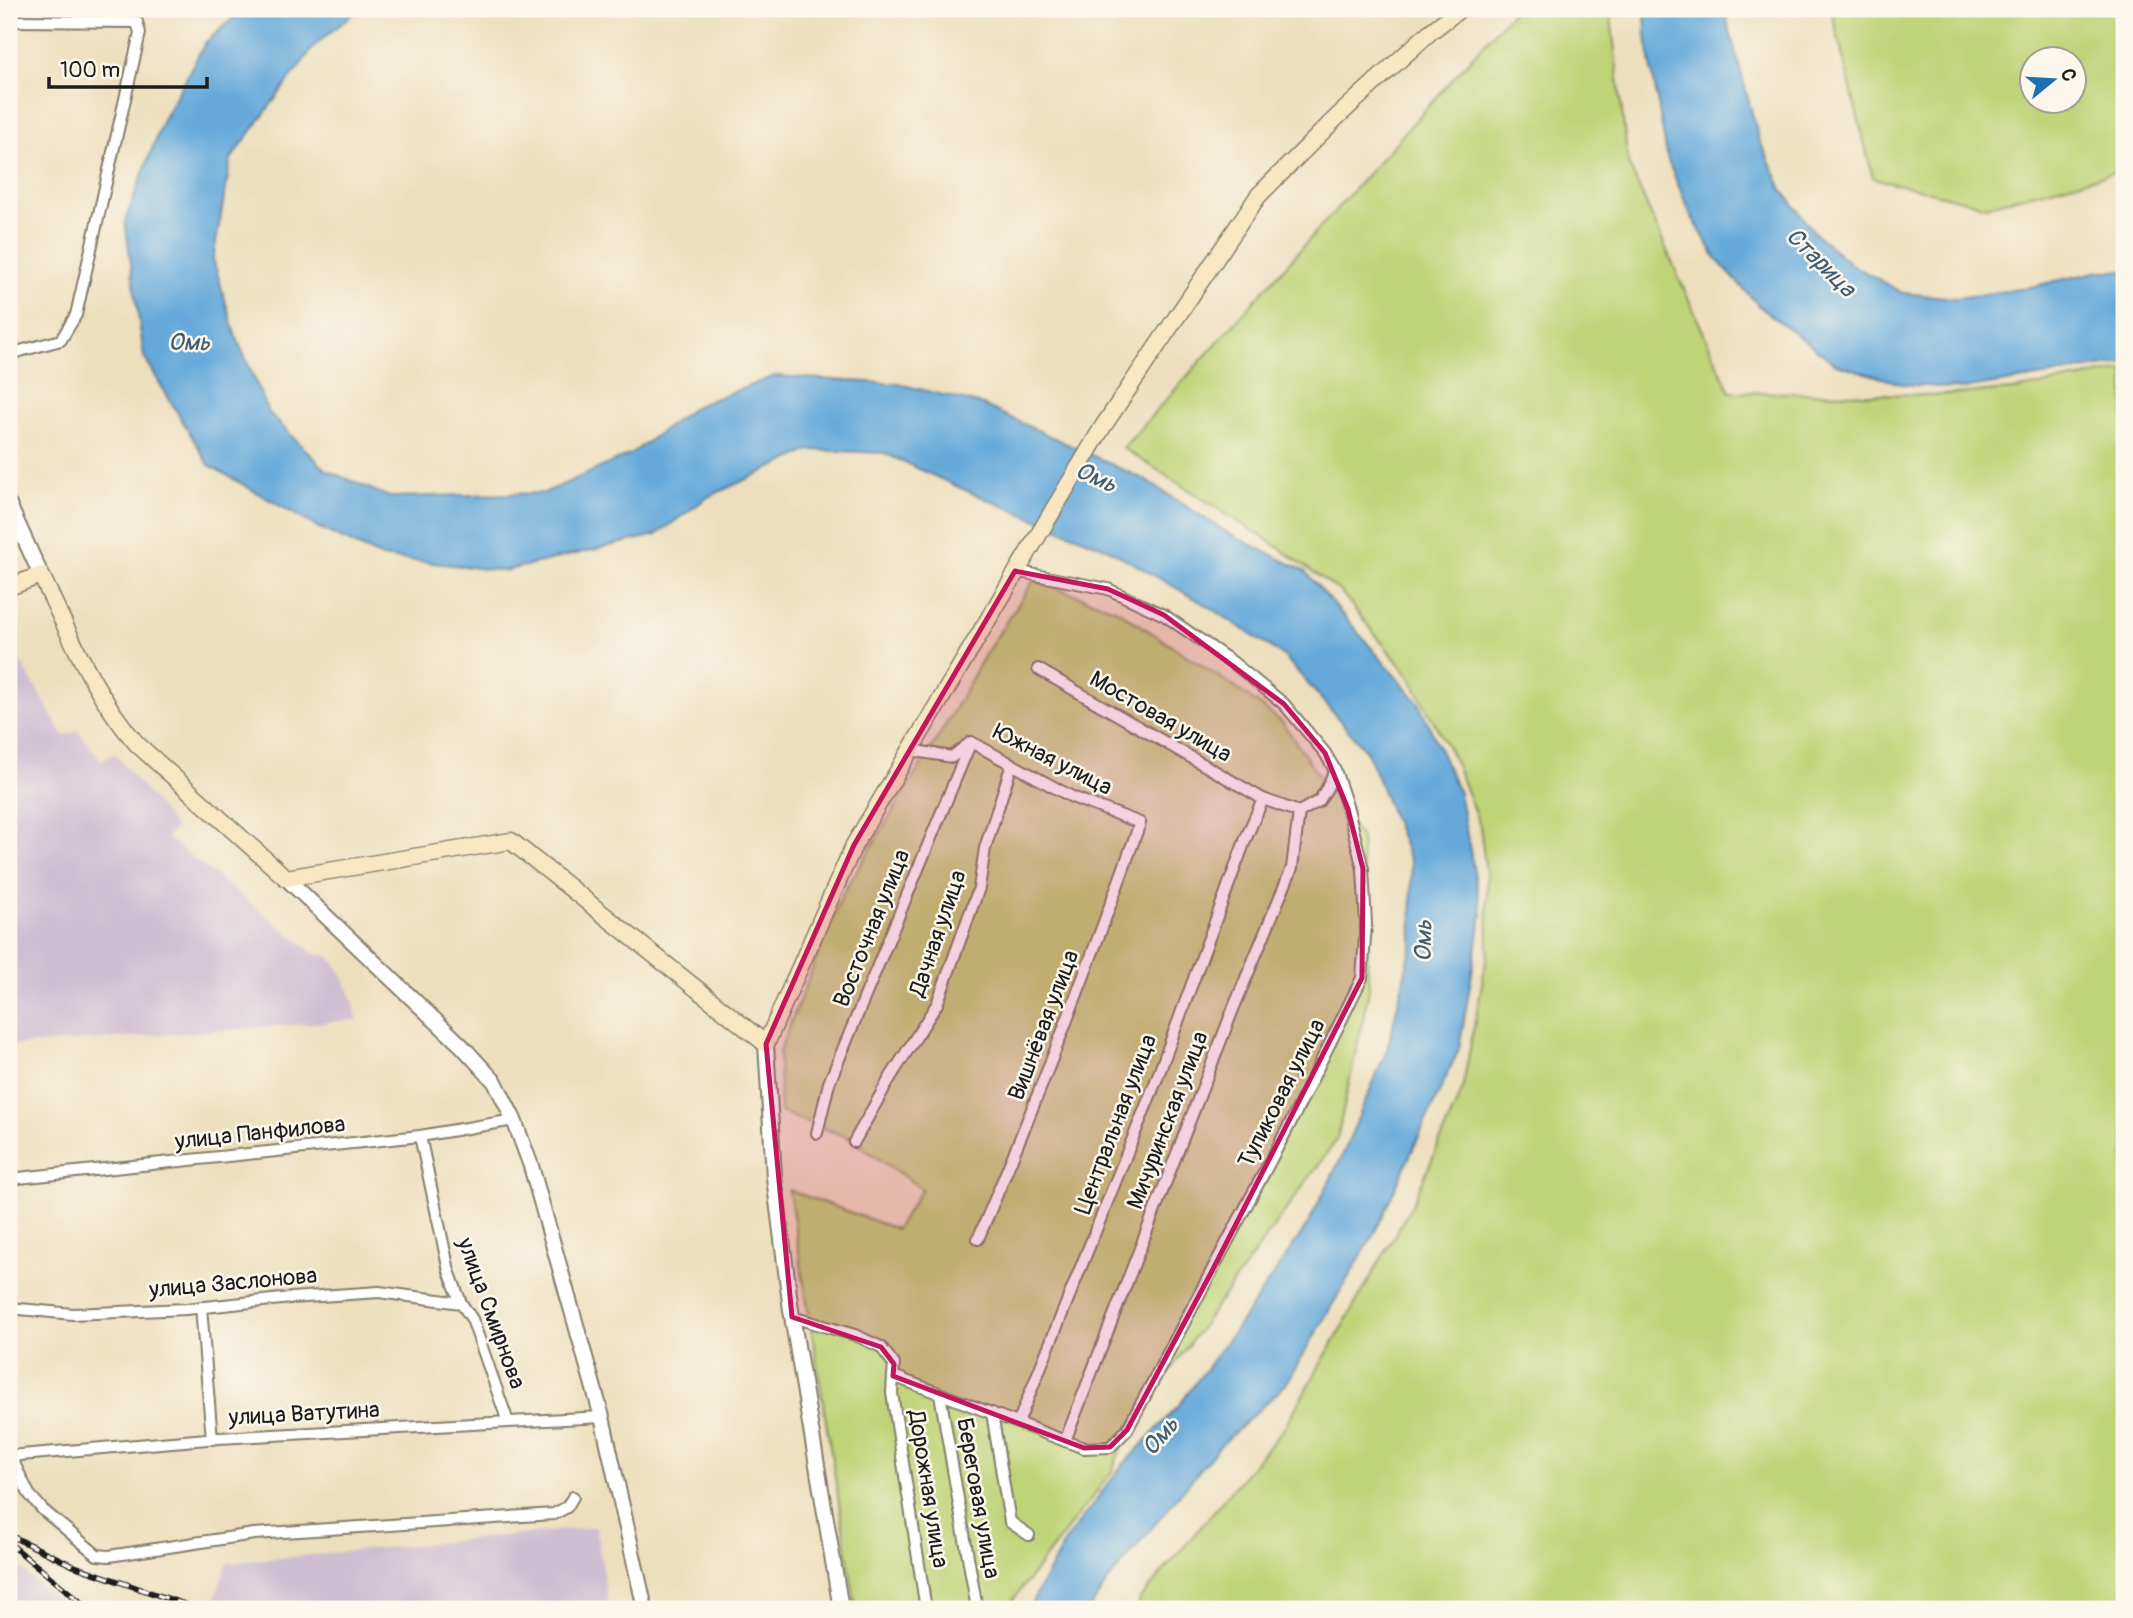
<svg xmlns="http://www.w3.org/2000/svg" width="2133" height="1618" font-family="Pangolin,sans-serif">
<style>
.industrial{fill:#cebed1}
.green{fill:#bfd377;stroke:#6e784a;stroke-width:2;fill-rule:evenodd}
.water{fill:#65a9da;stroke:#40627b;stroke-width:2}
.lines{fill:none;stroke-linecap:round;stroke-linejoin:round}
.minor-casing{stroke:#847e6c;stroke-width:14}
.tertiary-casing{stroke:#847e6c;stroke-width:18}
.secondary-casing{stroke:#847e6c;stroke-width:19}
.minor{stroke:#fff;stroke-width:10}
.tertiary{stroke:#fff;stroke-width:14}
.secondary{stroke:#f9e7c3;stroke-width:16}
.rail-casing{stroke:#1c1c1c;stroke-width:6}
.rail{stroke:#fbf7ec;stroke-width:3.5;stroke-dasharray:10;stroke-linecap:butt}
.marked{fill:#c2185b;fill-opacity:0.2;stroke:#c2185b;stroke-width:5;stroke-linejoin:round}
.labels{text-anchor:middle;stroke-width:5;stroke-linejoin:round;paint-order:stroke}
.street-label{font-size:23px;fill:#1c1c1c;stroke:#fbf7ec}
.water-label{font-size:24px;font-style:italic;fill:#3d5b71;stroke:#fbf7ec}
</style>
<rect width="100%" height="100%" fill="#fbf7ec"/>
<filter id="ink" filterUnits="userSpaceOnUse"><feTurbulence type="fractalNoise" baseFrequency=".0143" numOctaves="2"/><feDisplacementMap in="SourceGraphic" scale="14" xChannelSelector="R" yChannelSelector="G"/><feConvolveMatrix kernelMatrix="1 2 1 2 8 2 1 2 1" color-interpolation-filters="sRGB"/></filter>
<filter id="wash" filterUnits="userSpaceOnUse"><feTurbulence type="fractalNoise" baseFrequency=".00686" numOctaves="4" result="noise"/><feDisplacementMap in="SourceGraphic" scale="28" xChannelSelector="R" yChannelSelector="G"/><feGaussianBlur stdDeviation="1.57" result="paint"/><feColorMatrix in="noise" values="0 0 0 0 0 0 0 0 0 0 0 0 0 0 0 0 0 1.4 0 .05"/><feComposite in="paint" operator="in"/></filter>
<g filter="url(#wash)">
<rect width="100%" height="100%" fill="#eddfbd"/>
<g class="industrial">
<path d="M 9,642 L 64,736 L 77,730 L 101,760 L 115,754 L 176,828 L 166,837 L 315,954 L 329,956 L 340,970 L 352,997 L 358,1020 L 9,1046 Z"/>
<path d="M 596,1527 L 609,1609 L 212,1609 L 227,1563 Z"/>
<path d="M 9,1559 L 68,1609 L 9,1609 Z"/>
</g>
<g class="green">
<path d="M 1515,9 L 1610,9 L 1628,163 L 1730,392 L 1940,395 L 2014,390 L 2124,370 L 2124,1609 L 1136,1609 L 1140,1599 L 1284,1428 L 1412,1205 L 1462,1091 L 1488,951 L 1487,880 L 1480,826 L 1453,757 L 1409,676 L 1341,592 L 1272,543 L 1123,448 Z"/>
<path d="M 1831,9 L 2124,9 L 2124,170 L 1986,206 L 1873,178 ZM 2032,60 L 2074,60 L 2074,102 L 2032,102 Z"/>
<path d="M 1034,580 L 1117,610 L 1233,686 L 1282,722 L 1361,838 L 1369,990 L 1337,1139 L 1127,1430 L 1113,1470 L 1013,1600 L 1012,1609 L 856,1609 L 789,1190 L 896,1229 L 922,1189 L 847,1137 L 780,1112 L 779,1052 L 842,895 L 945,726 L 986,653 Z"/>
</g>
<g class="water">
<path d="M 244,9 L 359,9 L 315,45 L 231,159 L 213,259 L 235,334 L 269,413 L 326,470 L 389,497 L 544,493 L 631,454 L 696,406 L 775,376 L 899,384 L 983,405 L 1145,480 L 1231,535 L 1305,571 L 1419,703 L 1459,793 L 1482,914 L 1459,1049 L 1375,1232 L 1286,1384 L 1218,1448 L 1112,1576 L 1089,1609 L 1028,1609 L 1066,1540 L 1121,1467 L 1176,1409 L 1240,1323 L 1308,1224 L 1343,1154 L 1387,1050 L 1412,944 L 1411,863 L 1367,752 L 1285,657 L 1211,608 L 1108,549 L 967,491 L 884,453 L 810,450 L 708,497 L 656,535 L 504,571 L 382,557 L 317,527 L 209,465 L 144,357 L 125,221 L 163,120 L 205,43 Z"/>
<path d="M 1645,9 L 1724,9 L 1759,139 L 1782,189 L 1814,232 L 1851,264 L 1903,293 L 1957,298 L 2026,288 L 2099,271 L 2124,271 L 2124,363 L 1963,389 L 1902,384 L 1836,364 L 1760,307 L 1717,260 L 1691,215 L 1668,161 L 1646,37 Z"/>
</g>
</g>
<g filter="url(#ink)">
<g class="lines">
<defs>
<g id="minor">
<path d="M 9,21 L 137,22 L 140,33 L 76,315 L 61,340 L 9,354"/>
<path d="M 1038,669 L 1263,799"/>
<path d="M 910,750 L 952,757 L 971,742 L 1072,797 L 1140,823 C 1090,963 1037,1102 978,1239"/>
<path d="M 817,1133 L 829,1083 L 970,744"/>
<path d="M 420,1136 L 449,1271 L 461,1303 L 472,1319 L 508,1422"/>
<path d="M 854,1142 L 890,1078 L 937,1004 L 979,888 L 985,848 L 1012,764"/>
<path d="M 9,1179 L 420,1136 L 514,1120"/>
<path d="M 201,1307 L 212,1439"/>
<path d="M 9,1308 L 73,1314 L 186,1309 L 291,1298 L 379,1292 L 461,1303"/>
<path d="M 792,1317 L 855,1335 L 881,1347 L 894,1364 L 893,1376 L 1084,1448 L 1110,1447 L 1127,1430 L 1291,1122 L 1362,978 L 1366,924 L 1363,869 L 1348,809 L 1335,770 L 1325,753 L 1284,704 L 1231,661 L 1164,615 L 1108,589 L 1015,571"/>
<path d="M 893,1376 L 892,1393 L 926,1609"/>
<path d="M 940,1394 L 977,1609"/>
<path d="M 992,1413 L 1010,1522 L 1029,1535"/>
<path d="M 1018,1423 L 1156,1081 L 1246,838 L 1263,799 L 1299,812 L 1319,801 L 1327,788 L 1335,770"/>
<path d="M 1065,1441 L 1234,1007 L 1292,868 L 1299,812"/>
<path d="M 9,1456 L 219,1438 L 602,1417"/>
<path d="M 11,1457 L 29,1494 L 43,1510 L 97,1555 L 109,1556 L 254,1534 L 554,1514 L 567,1507 L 573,1497"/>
</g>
<g id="tertiary">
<path d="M 9,505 L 41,575"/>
<path d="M 286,878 L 462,1046 L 495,1082 L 514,1120 L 531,1166 L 602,1417 L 645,1609"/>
<path d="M 766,1044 L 774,1177 L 791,1310 L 841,1609"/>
</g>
<path id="secondary" d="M 9,587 L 41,575 C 69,633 94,695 137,744 L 286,878 L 511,841 L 766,1044 L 854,845 L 1102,428 L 1258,196 L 1338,116 L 1430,32 L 1460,9"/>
</defs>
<use href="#minor" class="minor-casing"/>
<use href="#tertiary" class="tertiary-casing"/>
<use href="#secondary" class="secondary-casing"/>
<use href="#minor" class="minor"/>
<use href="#tertiary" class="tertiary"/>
<use href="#secondary" class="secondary"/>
<defs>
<g id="rail">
<path d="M 9,1535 L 74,1566 L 198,1609"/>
<path d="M 9,1543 L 89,1609"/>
</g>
</defs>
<use href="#rail" class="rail-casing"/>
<use href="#rail" class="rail"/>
</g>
</g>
<path class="marked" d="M 1015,571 L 1108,589 L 1164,615 L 1284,704 L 1325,753 L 1348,809 L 1363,869 L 1362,978 L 1212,1271 L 1127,1430 L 1110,1447 L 1084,1448 L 893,1376 L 894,1364 L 881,1347 L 792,1317 L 766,1044 L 854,845 Z"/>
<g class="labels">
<g class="street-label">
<text transform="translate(1161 716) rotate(30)" y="8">Мостовая улица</text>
<text transform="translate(1053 759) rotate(27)" y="8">Южная улица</text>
<text transform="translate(871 928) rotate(-68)" y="8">Восточная улица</text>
<text transform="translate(937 933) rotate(-71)" y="8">Дачная улица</text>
<text transform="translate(1043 1025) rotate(-69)" y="8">Вишнёвая улица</text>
<text transform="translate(1281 1093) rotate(-63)" y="8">Тупиковая улица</text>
<text transform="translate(1167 1120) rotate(-69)" y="8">Мичуринская улица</text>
<text transform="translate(1115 1124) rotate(-69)" y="8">Центральная улица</text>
<text transform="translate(260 1132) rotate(-6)" y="8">улица Панфилова</text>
<text transform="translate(233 1282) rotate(-5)" y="8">улица Заслонова</text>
<text transform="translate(492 1313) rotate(70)" y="8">улица Смирнова</text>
<text transform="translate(304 1413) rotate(-3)" y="8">улица Ватутина</text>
<text transform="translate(929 1489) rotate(81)" y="8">Дорожная улица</text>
<text transform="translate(979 1498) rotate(80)" y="8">Береговая улица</text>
</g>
<g class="water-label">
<text transform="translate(1821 262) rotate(45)" y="8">Старица</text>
<text x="189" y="350">Омь</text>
<text transform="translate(1096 477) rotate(24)" y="8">Омь</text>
<text transform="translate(1423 941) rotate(-89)" y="8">Омь</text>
<text transform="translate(1160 1436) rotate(-50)" y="8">Омь</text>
</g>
</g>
<rect width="2133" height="1618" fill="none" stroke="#fbf7ec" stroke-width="35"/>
<g transform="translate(2053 80) rotate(72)"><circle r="33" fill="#fbf7ec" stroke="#a29f99" stroke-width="2"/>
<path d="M0-5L12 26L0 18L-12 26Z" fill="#1f6fb2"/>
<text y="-10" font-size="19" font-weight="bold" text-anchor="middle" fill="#1c1c1c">С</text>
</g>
<path d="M49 77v10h158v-10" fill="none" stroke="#1c1c1c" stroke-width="3.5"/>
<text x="60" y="77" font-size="21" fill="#1c1c1c" stroke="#fbf7ec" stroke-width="5" paint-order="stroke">100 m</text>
</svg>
